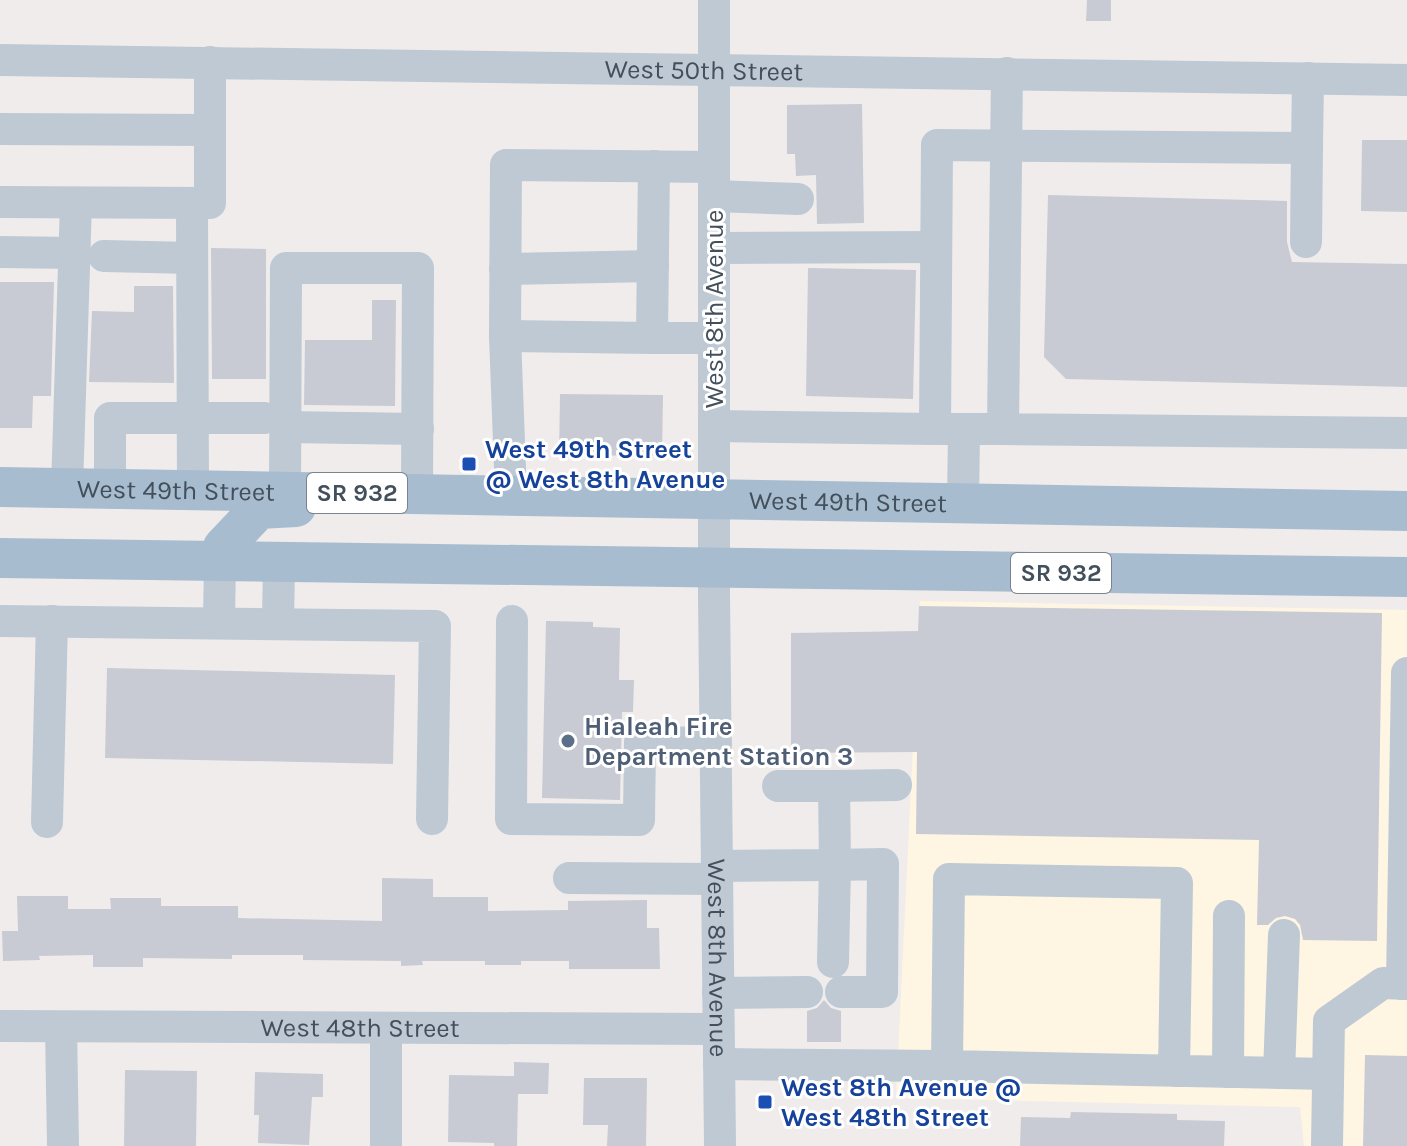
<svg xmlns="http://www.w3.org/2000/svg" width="1407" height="1146" font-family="Karla,sans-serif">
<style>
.commercial{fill:#fef6e2}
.building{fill:#c8cbd3}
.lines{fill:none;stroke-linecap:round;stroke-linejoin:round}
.minor{stroke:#bec9d4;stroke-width:32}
.major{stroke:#a8bcd0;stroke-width:40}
.transit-dot{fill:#1a4fb4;stroke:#fff;stroke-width:3}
.service-dot{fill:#5c6f8a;stroke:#fff;stroke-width:3}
.labels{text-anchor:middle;stroke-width:6;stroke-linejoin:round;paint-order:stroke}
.shield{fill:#fff;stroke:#7b848d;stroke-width:2}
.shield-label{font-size:24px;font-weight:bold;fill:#43505c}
.street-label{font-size:26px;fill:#43505c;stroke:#fff}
.transit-label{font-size:26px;font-weight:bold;fill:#164399;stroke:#fff;text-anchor:start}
.service-label{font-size:26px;font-weight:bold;fill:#4e5e75;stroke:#fff;text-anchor:start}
</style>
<rect width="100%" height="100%" fill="#f0ecec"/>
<path class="commercial" d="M 920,601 L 1407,610 L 1407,1146 L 1304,1146 L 1300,1107 L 896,1098 Z"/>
<g class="building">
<path d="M 1087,0 L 1111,0 L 1111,21 L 1086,21 Z"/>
<path d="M 862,104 L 864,223 L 817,224 L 816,175 L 796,176 L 795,154 L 787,154 L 787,105 Z"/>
<path d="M 1362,140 L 1407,140 L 1407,212 L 1361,211 Z"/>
<path d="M 1048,195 L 1287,201 L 1287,242 L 1292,262 L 1407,264 L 1407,387 L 1066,379 L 1044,357 Z"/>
<path d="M 211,248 L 266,249 L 266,379 L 212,379 Z"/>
<path d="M 808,268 L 916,270 L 913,399 L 806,396 Z"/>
<path d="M 0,282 L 54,282 L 51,396 L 33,396 L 32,428 L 0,428 Z"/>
<path d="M 134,286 L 173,286 L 174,383 L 89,382 L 92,311 L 134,312 Z"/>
<path d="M 372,300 L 396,300 L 395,406 L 304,405 L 305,340 L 372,340 Z"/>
<path d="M 560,394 L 663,395 L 662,456 L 559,455 Z"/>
<path d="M 919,606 L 1382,613 L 1377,941 L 1303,940 L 1300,925 L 1295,919 L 1285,916 L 1276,918 L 1268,925 L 1257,925 L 1259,840 L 916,834 L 917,752 L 791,753 L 791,633 L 918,631 Z"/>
<path d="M 546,621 L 593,622 L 593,627 L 620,628 L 619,680 L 634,680 L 633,712 L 622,712 L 620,800 L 542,798 Z"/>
<path d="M 107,668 L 395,675 L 393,764 L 105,758 Z"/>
<path d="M 382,878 L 433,879 L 433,897 L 488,897 L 488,911 L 568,910 L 568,901 L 647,900 L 647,928 L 659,928 L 660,969 L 569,969 L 569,961 L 521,961 L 521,965 L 485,965 L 485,961 L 422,961 L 423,965 L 401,966 L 401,961 L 303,960 L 303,955 L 232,955 L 232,959 L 143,958 L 143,967 L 93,967 L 93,955 L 39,956 L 40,960 L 3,961 L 2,931 L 18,931 L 17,896 L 68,896 L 68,909 L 111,909 L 110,898 L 161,898 L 161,906 L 238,906 L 238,918 L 382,921 Z"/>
<path d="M 824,1000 L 831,1008 L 841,1011 L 841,1042 L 807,1042 L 807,1011 L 817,1008 Z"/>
<path d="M 1365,1055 L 1407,1056 L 1407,1146 L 1363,1146 Z"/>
<path d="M 514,1062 L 549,1063 L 548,1094 L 518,1094 L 517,1146 L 494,1146 L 494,1143 L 448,1142 L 449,1075 L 514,1076 Z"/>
<path d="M 125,1070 L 197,1071 L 196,1146 L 124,1146 Z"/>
<path d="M 255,1072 L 323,1074 L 323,1097 L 312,1097 L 309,1145 L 258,1143 L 259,1115 L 254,1115 Z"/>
<path d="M 584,1078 L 647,1078 L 646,1146 L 607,1146 L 608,1125 L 583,1125 Z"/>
<path d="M 1071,1112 L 1177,1114 L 1177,1120 L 1225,1121 L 1224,1146 L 1020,1146 L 1021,1117 L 1070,1118 Z"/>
</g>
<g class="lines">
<g class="minor">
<path id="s1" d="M 714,0 L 714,596 L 720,1146"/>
<path id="s2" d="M 0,60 L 1407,80"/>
<path d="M 1007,73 L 1003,429 L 1407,433"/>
<path d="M 0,129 L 210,130 L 210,203 L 0,202"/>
<path d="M 210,130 L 210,62"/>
<path d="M 654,166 L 652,338 L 714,338"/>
<path d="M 714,196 L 798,199"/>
<path d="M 192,203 L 193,490"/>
<path d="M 1306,242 L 1307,148"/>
<path d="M 715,248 L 936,247"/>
<path d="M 0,252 L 75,253"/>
<path d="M 104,256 L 192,258"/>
<path d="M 505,269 L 653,266"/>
<path d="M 505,336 L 652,338"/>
<path d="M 715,426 L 935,429"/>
<path d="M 285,427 L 418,429"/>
<path d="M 1003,429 L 935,429 L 937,145 L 1307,148 L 1308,78"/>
<path d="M 67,488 L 76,203"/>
<path d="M 110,488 L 110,418 L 264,418"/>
<path d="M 285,492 L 286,268 L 418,268 L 417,494"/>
<path d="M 511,495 L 505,336 L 506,165 L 714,167"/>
<path d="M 963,504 L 964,429"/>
<path d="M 0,621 L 435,626 L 432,819"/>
<path d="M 219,621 L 220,561"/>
<path d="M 512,621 L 511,819 L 639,820 L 640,742 L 716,743"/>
<path d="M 278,623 L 279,562"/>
<path d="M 778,786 L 834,786"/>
<path d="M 47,822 L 52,621"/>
<path d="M 717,866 L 835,865 L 834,786 L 896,785"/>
<path d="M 569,878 L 717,879"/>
<path d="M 833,962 L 835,865 L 883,864 L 882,992 L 841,992"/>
<path d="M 1402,984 L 1407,673"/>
<path d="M 718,993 L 807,992"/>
<path id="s3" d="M 0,1026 L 718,1029"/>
<path d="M 61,1027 L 63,1146"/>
<path d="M 386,1030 L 386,1146"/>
<path d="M 719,1064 L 947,1066"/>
<path d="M 1174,1071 L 1177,883 L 949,879 L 947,1066 L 1327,1074"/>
<path d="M 1228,1072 L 1229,916"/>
<path d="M 1279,1073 L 1284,935"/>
<path d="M 1327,1146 L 1329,1021 L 1383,983 L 1407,984"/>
</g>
<g class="major">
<path id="s4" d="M 0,487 L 1407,511"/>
<path d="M 0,558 L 1407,577"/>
<path d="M 220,561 L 223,547 L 259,509 L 296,507"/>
</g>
</g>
<g class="transit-dot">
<rect x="461" y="456" width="16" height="16" rx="4"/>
<rect x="757" y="1094" width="16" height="16" rx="4"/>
</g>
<circle class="service-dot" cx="568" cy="741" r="8"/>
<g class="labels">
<g class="shield">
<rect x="307" y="473" width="100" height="40" rx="6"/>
<rect x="1011" y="553" width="100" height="40" rx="6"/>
</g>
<g class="shield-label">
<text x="357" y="501">SR 932</text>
<text x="1061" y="581">SR 932</text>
</g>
<g class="street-label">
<text dy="9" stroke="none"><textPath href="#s2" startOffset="704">West 50th Street</textPath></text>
<text transform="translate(714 309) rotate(-90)" y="9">West 8th Avenue</text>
<text dy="9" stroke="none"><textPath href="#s4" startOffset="176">West 49th Street</textPath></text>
<text dy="9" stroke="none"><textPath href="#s4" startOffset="848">West 49th Street</textPath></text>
<text dy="9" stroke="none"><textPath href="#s1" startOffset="958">West 8th Avenue</textPath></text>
<text dy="9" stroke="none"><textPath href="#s3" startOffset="360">West 48th Street</textPath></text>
</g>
<g class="transit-label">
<text x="485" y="458">West 49th Street<tspan x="485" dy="30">@ West 8th Avenue</tspan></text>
<text x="781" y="1096">West 8th Avenue @<tspan x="781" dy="30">West 48th Street</tspan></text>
</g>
<g class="service-label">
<text x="584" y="735">Hialeah Fire<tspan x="584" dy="30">Department Station 3</tspan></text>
</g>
</g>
</svg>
